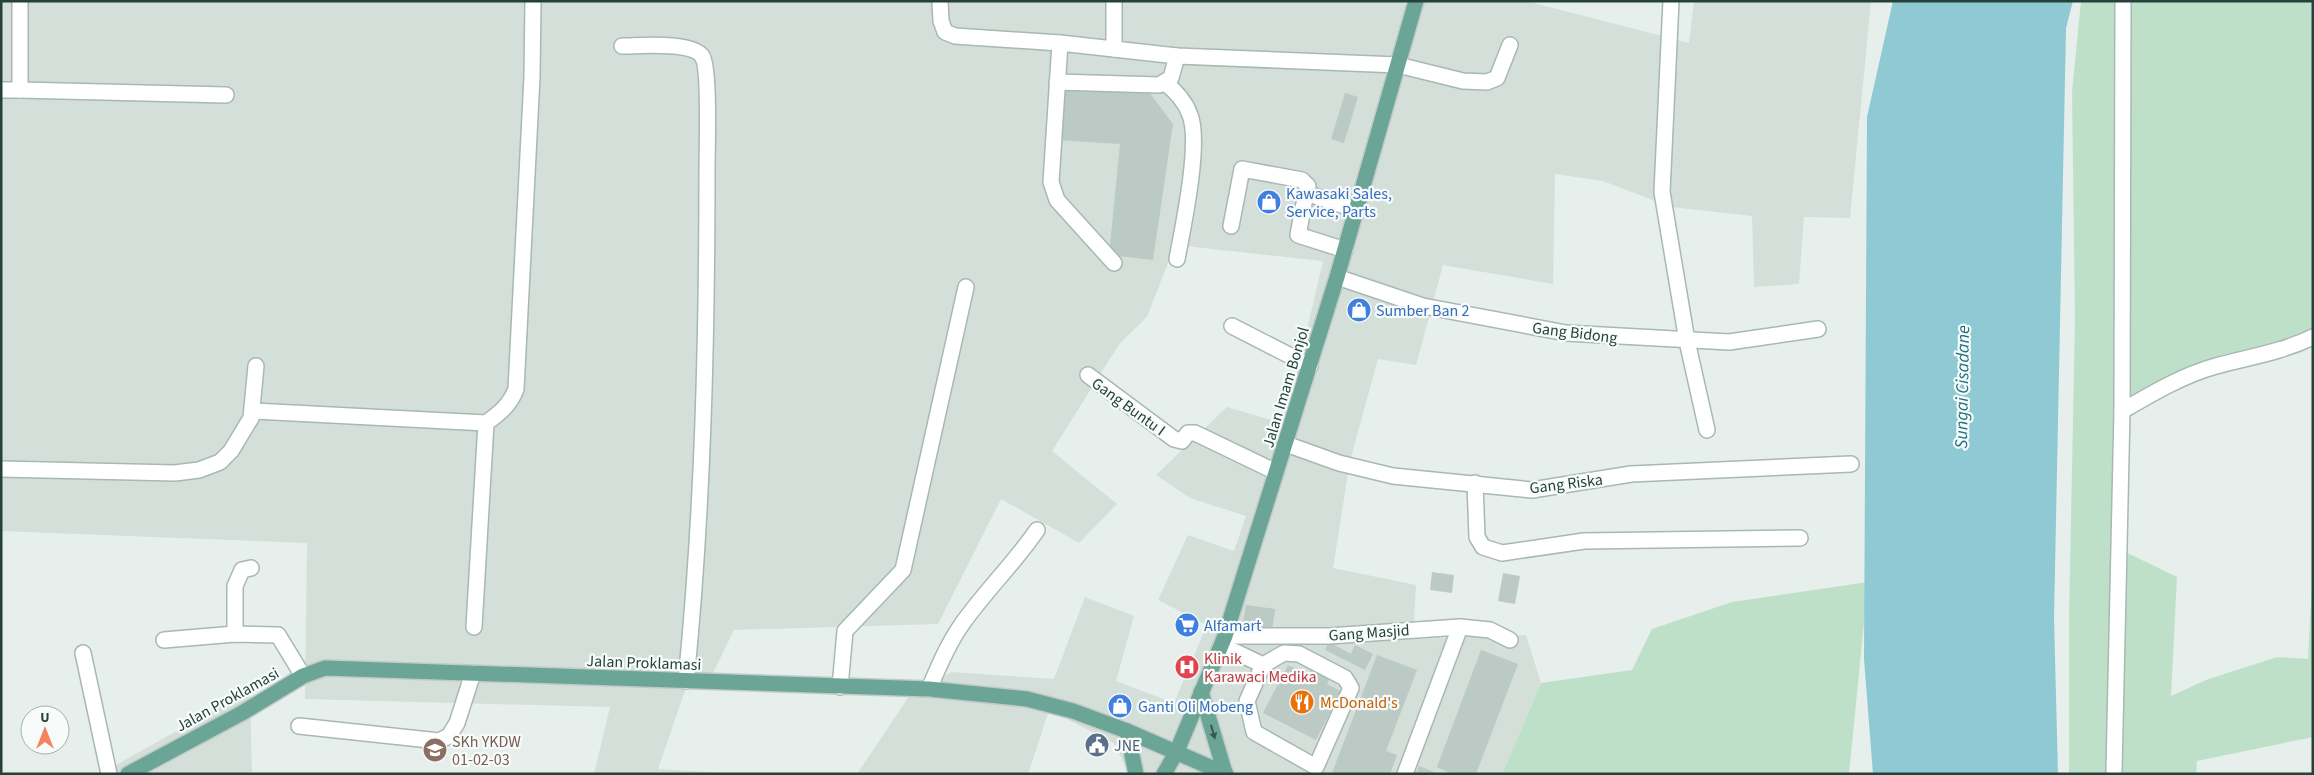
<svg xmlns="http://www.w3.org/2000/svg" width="2314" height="775" font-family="'Source Sans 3',sans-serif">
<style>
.built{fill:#d4dfda}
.green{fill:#bfe0c8}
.water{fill:#8ec9d4}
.building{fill:#bbcac4}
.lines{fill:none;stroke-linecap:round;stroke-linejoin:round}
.minor-casing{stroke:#a8b8b2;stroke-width:18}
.major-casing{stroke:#c2cac8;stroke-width:18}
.minor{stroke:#fff;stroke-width:15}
.major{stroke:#6aa596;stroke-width:15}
.oneway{fill:#365b51}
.labels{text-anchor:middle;stroke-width:4.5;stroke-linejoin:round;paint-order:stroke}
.shop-label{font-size:16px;fill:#366cbe;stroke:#f7fbf9;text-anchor:start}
.street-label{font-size:16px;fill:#24423a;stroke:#f7fbf9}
.health-label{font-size:16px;fill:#be3a42;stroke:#f7fbf9;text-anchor:start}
.food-label{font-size:16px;fill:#c56008;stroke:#f7fbf9;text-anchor:start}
.education-label{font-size:16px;fill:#785e54;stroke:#f7fbf9;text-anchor:start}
.service-label{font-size:16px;fill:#4e5e75;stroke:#f7fbf9;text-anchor:start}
.water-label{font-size:18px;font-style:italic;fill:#1c6f80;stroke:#f7fbf9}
</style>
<rect width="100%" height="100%" fill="#e6efeb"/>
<g class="built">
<path d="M 1,1 L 1526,1 L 1689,43 L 1694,1 L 1871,1 L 1850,218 L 1804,217 L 1799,284 L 1754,287 L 1752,216 L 1671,207 L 1603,181 L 1555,174 L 1553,284 L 1443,265 L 1416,365 L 1378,359 L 1350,461 L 1333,568 L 1416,585 L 1413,639 L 1526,635 L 1541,683 L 1502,774 L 1129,774 L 1114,743 L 1049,710 L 1028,774 L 857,774 L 912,692 L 952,672 L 1054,679 L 1085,597 L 1134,616 L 1116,681 L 1174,703 L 1207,625 L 1158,600 L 1188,535 L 1234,551 L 1246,516 L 1190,498 L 1156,475 L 1227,407 L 1285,424 L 1323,261 L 1175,245 L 1147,317 L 1120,343 L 1052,451 L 1117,504 L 1079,543 L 1001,499 L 938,624 L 734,630 L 712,675 L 691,673 L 658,769 L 740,774 L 594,774 L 610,707 L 305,699 L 307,543 L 1,531 Z"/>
<path d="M 250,690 L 252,774 L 100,774 Z"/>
</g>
<g class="green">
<path d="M 2081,1 L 2313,1 L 2313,330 C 2283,345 2248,349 2216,358 C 2180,369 2147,386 2115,406 L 2113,546 L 2177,577 L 2171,696 L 2206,680 L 2277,657 L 2308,659 L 2313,564 L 2313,737 L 2197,761 L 2196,774 L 2069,774 L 2069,619 L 2075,320 L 2072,92 Z"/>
<path d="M 1868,582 L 1849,774 L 1502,774 L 1541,683 L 1632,670 L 1652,629 L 1732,602 Z"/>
</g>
<path class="water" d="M 1893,1 L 2073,1 L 2066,28 L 2054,618 L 2058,774 L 1873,774 L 1864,659 L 1867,117 Z"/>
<g class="building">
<path d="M 1060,87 L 1149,92 L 1173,124 L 1153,260 L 1109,255 L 1120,144 L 1057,140 Z"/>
<path d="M 1345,93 L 1358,97 L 1344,143 L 1331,139 Z"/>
<path d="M 1432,572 L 1454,575 L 1452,593 L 1430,590 Z"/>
<path d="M 1503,573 L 1520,576 L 1515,604 L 1498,601 Z"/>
<path d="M 1246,605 L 1275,609 L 1272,632 L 1242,628 Z"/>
<path d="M 1329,642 L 1351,654 L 1355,645 L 1373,654 L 1365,670 L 1325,650 Z"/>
<path d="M 1481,650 L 1518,664 L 1476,774 L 1452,774 L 1437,767 Z"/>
<path d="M 1377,655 L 1417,670 L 1386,751 L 1397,755 L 1390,774 L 1334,774 L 1332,773 Z"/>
<path d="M 1288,665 L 1308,675 L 1312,668 L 1330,677 L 1327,684 L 1341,691 L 1316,740 L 1263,713 Z"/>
<path d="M 1419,766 L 1439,774 L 1416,774 Z"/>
</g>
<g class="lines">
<defs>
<g id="minor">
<path d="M 20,1 L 20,90 L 226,95"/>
<path d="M 940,1 L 941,21 L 945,32 L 955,36 L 1060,43 L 1114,49"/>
<path d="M 1114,1 L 1114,49 L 1177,56 L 1398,65 L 1463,81 L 1487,82 L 1497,78 L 1510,45"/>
<path d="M 1671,1 L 1662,192 L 1687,341 L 1707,430"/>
<path d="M 1060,43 L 1051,182 L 1057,200 L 1114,263"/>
<path d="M 622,46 C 639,46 691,41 702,56 C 710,67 707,150 707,168 C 707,339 703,511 686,681"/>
<path d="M 1057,82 L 1159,85 L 1171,78 L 1177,56"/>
<path d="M 1165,83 C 1177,92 1185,101 1190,115 C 1201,143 1183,227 1177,259"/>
<path d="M 1,90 L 20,90"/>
<path d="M 1231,226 L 1242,169 L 1302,180 L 1308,186 L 1306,193"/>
<path d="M 1345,250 L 1298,235 L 1306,193 L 1356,210"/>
<path d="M 1337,277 L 1423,306 L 1566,333 L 1729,342 L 1818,329"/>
<path d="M 1232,326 L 1310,366"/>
<path d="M 1088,375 L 1174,439 L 1182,441 L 1188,433 L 1195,433 L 1276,472"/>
<path d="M 252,411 L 486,423"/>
<path d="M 2122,411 C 2151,394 2183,375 2216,366 C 2249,357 2282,352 2313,337"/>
<path d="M 1286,444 L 1339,463 L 1393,476 L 1532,490 L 1631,474 L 1851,464"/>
<path d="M 1,469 L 175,473 L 199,470 L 220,462 L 231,451 L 251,418 L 256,366"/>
<path d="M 1475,483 L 1477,537 L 1483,547 L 1502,553 L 1584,541 L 1800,538"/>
<path d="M 474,627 L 486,423 C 500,413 510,405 516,389 L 532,77 L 533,1"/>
<path d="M 235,634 L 235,586 L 242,570 L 251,568"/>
<path d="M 1225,636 L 1329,636 L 1460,627 L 1490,630 L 1510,640"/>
<path d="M 164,640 L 235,634 L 278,635 L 303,676"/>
<path d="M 1221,645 L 1263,665"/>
<path d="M 83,653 L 109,774"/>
<path d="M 1284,653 L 1299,654 L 1345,678 L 1351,688 L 1316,767 L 1254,732 L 1247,701 L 1263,665 Z"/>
<path d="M 840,687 L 845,631 L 903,570 L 966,287"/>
<path d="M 929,689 C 938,668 947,646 960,627 C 983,593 1014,564 1037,530"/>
<path d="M 299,726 L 439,741 L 449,736 L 457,723 L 473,673"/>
<path d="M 2114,771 L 2122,411 L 2123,1"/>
<path d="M 1405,774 L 1460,627"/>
</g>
<g id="major">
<path d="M 1201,692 L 1225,773 L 1222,774"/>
<path d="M 1127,731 L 1136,774"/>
<path d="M 128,774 L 242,713 L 303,676 L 325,668 L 929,689 L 1027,699 L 1073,711 L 1127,731 L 1226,774"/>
<path d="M 1164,774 L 1177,751 L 1225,636 L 1337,277 L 1416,1"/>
</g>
</defs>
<use href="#minor" class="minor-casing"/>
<use href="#major" class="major-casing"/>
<use href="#minor" class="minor"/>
<use href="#major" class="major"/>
</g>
<defs><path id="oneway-solid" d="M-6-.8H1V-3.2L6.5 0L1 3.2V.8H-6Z" transform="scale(1.25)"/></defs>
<use class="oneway" href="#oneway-solid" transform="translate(1213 732) rotate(74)"/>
<defs>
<symbol id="shop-disc" viewBox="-11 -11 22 22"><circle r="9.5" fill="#3f7fe0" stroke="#f7fbf9"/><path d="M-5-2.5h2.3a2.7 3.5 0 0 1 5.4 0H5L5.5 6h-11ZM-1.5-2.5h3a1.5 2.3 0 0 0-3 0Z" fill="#fff"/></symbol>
<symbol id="supermarket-disc" viewBox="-11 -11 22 22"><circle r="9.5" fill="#3f7fe0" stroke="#f7fbf9"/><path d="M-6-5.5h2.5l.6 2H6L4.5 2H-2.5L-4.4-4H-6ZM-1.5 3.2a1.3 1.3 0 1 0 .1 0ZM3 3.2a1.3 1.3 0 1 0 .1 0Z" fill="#fff"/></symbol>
<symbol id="hospital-disc" viewBox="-11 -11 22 22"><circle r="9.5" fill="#e0444e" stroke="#f7fbf9"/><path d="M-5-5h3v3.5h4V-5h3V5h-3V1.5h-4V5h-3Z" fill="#fff"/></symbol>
<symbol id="restaurant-disc" viewBox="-11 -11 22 22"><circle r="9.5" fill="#e8710a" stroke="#f7fbf9"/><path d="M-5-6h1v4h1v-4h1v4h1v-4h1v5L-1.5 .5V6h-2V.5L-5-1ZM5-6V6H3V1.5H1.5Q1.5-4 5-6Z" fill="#fff"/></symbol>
<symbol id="civic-disc" viewBox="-11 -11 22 22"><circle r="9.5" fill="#5c6f8a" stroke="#f7fbf9"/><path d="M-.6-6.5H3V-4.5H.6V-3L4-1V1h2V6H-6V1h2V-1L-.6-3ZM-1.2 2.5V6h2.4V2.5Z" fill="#fff"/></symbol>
<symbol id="school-disc" viewBox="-11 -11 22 22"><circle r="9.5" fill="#8d6e63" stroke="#f7fbf9"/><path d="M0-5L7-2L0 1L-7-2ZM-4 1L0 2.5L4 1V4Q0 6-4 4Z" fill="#fff"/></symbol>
</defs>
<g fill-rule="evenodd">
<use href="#shop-disc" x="1255" y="188" width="28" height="28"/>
<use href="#shop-disc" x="1345" y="296" width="28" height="28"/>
<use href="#supermarket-disc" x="1173" y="611" width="28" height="28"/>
<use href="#hospital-disc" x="1173" y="653" width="28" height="28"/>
<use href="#restaurant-disc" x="1288" y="688" width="28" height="28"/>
<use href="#shop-disc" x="1106" y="692" width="28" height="28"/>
<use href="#civic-disc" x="1083" y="731" width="28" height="28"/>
<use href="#school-disc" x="421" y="736" width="28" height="28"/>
</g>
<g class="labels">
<g class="shop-label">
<text x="1286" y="199">Kawasaki Sales,<tspan x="1286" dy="18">Service, Parts</tspan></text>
<text x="1376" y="316">Sumber Ban 2</text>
<text x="1204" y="631">Alfamart</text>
<text x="1138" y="712">Ganti Oli Mobeng</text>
</g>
<g class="street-label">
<text transform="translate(1575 332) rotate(7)" y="6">Gang Bidong</text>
<text transform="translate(1285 387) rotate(-73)" y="6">Jalan Imam Bonjol</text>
<text transform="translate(1129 406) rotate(36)" y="6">Gang Buntu I</text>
<text transform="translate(1566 483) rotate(-7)" y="6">Gang Riska</text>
<text transform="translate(1369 632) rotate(-4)" y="6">Gang Masjid</text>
<text transform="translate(644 662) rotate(2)" y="6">Jalan Proklamasi</text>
<text transform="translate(227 699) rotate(-29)" y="6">Jalan Proklamasi</text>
</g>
<g class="health-label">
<text x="1204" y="664">Klinik<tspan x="1204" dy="18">Karawaci Medika</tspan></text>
</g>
<g class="food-label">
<text x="1320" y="708">McDonald's</text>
</g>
<g class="education-label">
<text x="452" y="747">SKh YKDW<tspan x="452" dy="18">01-02-03</tspan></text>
</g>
<g class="service-label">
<text x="1114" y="751">JNE</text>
</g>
<g class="water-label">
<text transform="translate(1962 387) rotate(-89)" y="6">Sungai Cisadane</text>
</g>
</g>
<rect width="2314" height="775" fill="none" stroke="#24423a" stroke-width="5"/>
<g transform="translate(45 730)"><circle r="24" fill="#f7fbf9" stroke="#a3b1ad"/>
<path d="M0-4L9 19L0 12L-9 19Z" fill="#f4845f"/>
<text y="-8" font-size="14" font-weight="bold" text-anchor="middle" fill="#24423a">U</text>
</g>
</svg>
